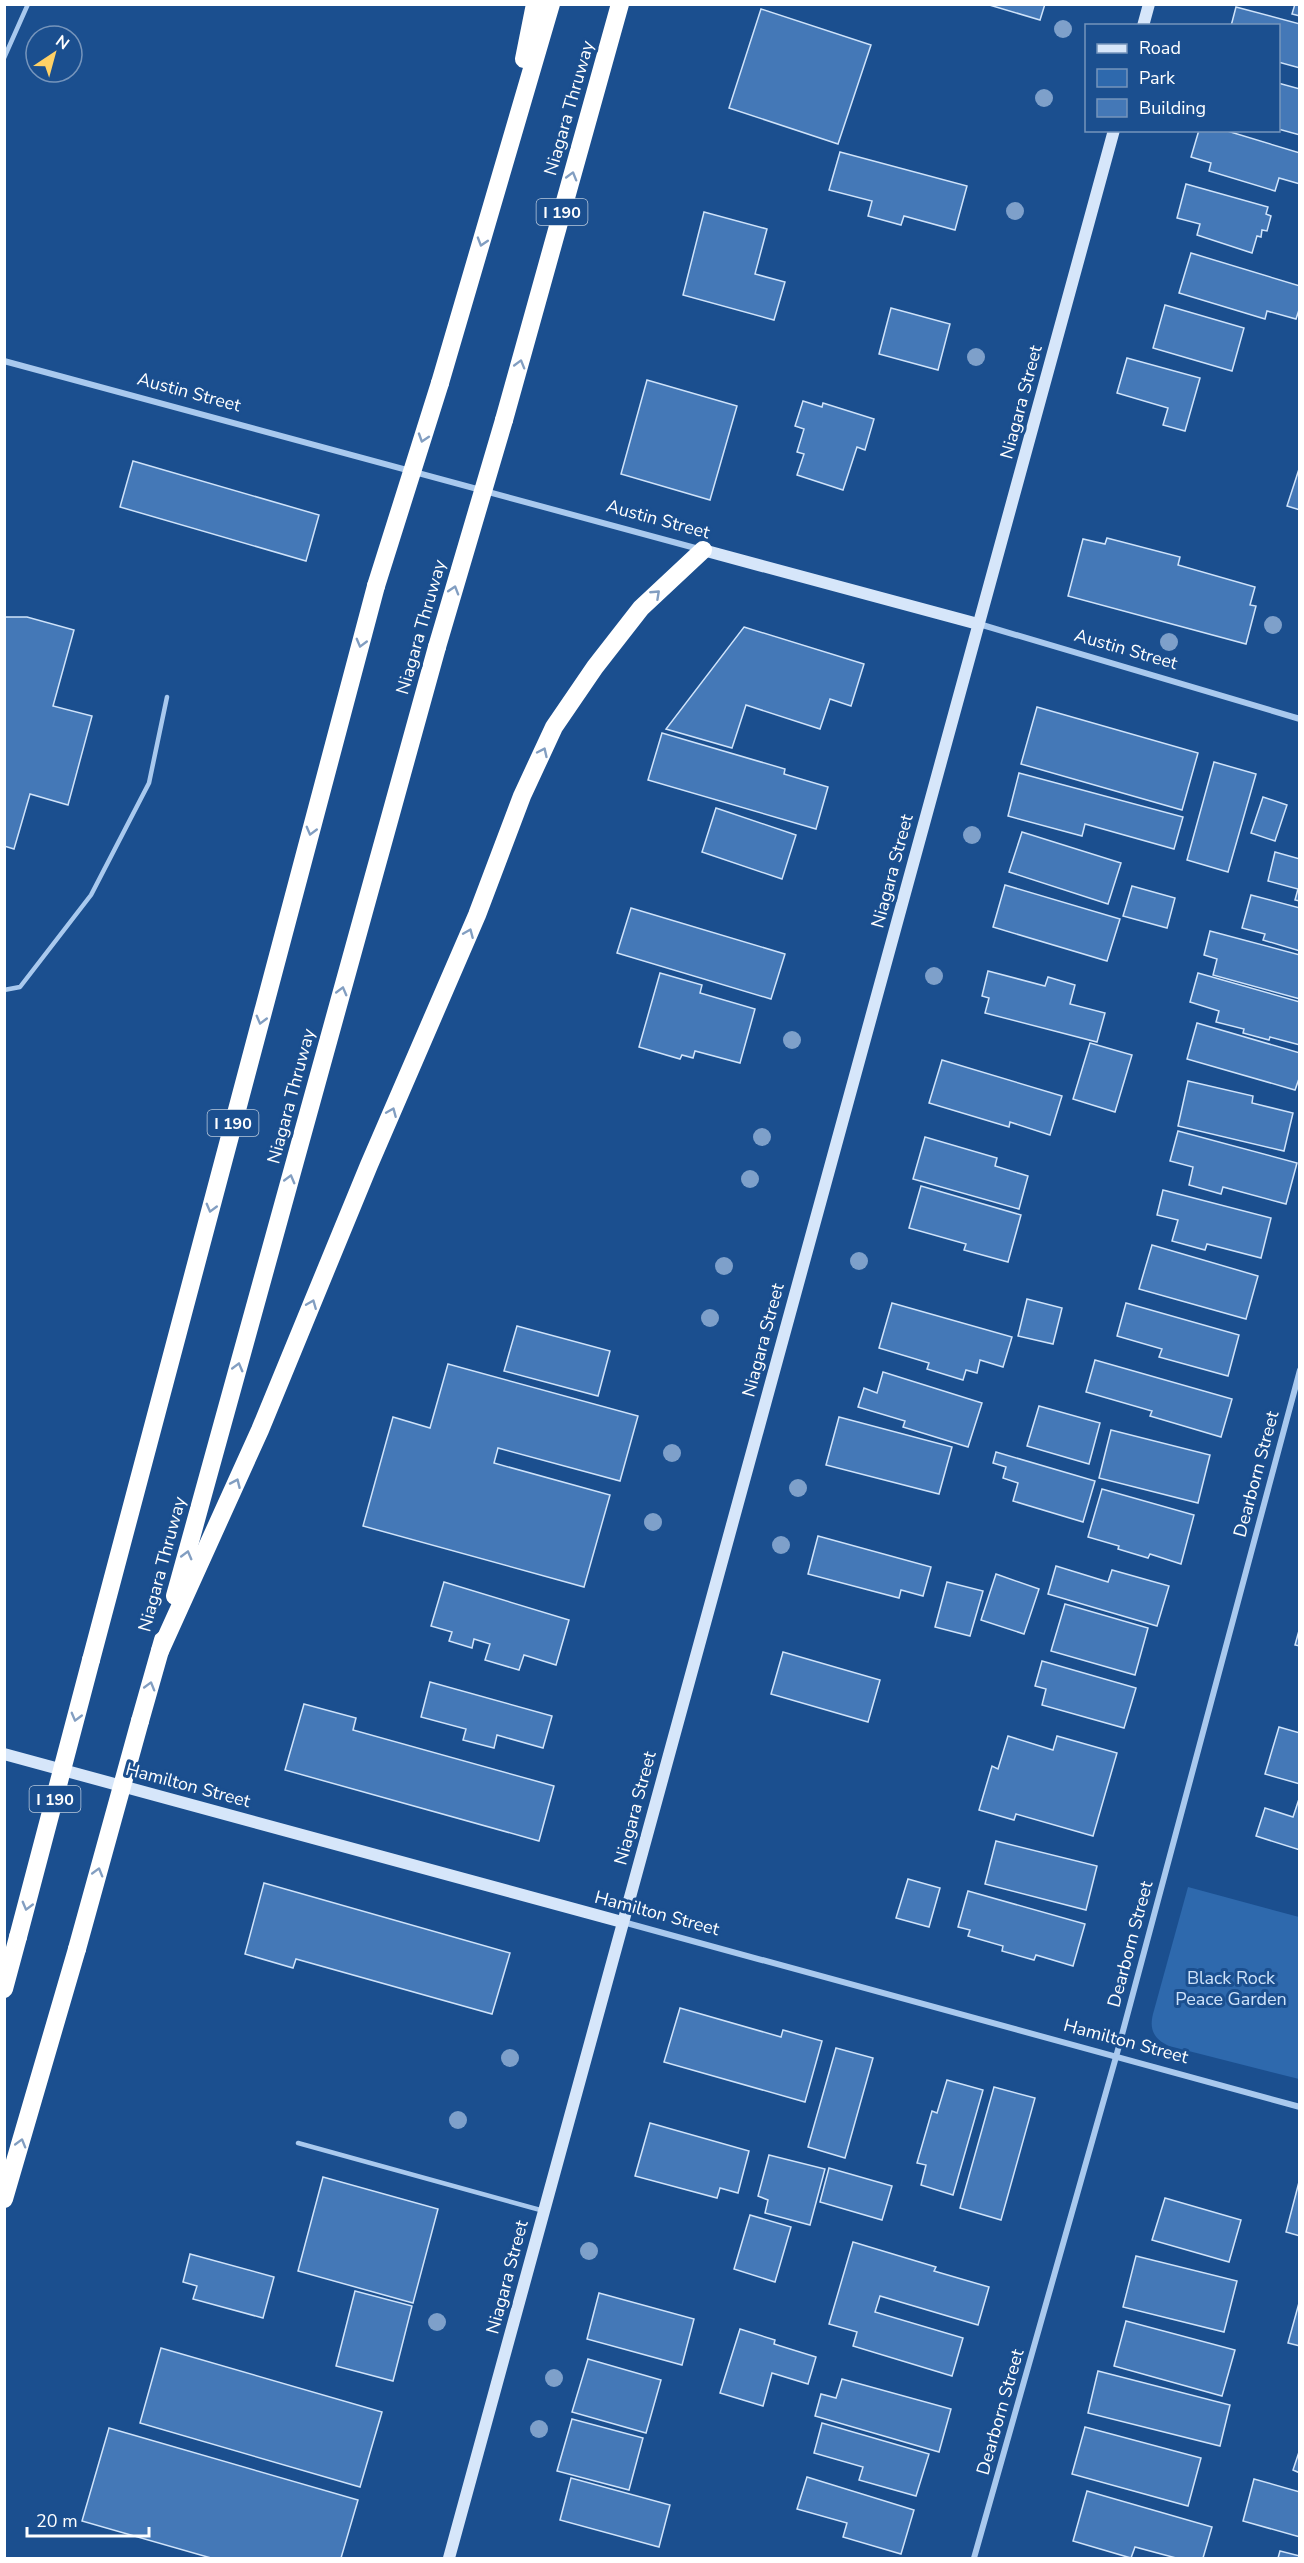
<svg xmlns="http://www.w3.org/2000/svg" width="1304" height="2563" font-family="'Nunito Sans',sans-serif">
<style>
.green{fill:#2e69ad}
.building{fill:#4478b7;stroke:#cfe3fa;stroke-width:1.5}
.lines{fill:none;stroke-linecap:round;stroke-linejoin:round}
.lane{stroke:#a9c9ee;stroke-width:4.5}
.street{stroke:#a9c9ee;stroke-width:6}
.secondary{stroke:#d6e6fa;stroke-width:12}
.highway{stroke:#fff;stroke-width:18}
.highway-bridge{stroke:#fff;stroke-width:18}
.tree{fill:#7ea0ca}
.oneway{stroke:#829ec1}
.labels{text-anchor:middle;stroke-width:6;stroke-linejoin:round;paint-order:stroke}
.shield{fill:#1b4f8f;stroke:#bbcadd;stroke-width:1.5}
.shield-label{font-size:16px;font-weight:bold;fill:#fff}
.street-label{font-size:18px;fill:#fff;stroke:#1b4f8f}
.park-label{font-size:18px;fill:#cfe3fa;stroke:#1b4f8f}
</style>
<rect width="100%" height="100%" fill="#1b4f8f"/>
<path class="green" d="M 1188,1887 L 1299,1917 L 1299,2079 L 1169,2046 C 1154,2039 1149,2030 1153,2014 Z"/>
<g class="building">
<path d="M 986,4 L 1045,4 L 1040,20 Z"/>
<path d="M 1295,4 L 1300,4 L 1300,16 L 1292,14 Z"/>
<path d="M 1236,7 L 1300,24 L 1300,68 L 1278,62 L 1278,26 L 1231,26 Z"/>
<path d="M 761,9 L 871,45 L 838,144 L 729,108 Z"/>
<path d="M 1278,83 L 1300,89 L 1300,135 L 1278,129 Z"/>
<path d="M 1199,130 L 1224,130 L 1300,153 L 1300,184 L 1279,178 L 1275,191 L 1209,171 L 1211,163 L 1191,157 Z"/>
<path d="M 840,152 L 967,186 L 955,230 L 904,216 L 901,225 L 868,216 L 872,201 L 829,190 Z"/>
<path d="M 1186,184 L 1268,207 L 1266,214 L 1271,216 L 1267,231 L 1262,230 L 1261,237 L 1257,236 L 1252,253 L 1197,235 L 1200,224 L 1177,218 Z"/>
<path d="M 704,212 L 767,229 L 755,274 L 785,282 L 774,320 L 683,295 Z"/>
<path d="M 1191,253 L 1300,286 L 1300,307 L 1296,319 L 1267,311 L 1265,319 L 1179,293 Z"/>
<path d="M 1165,305 L 1244,328 L 1232,371 L 1153,348 Z"/>
<path d="M 891,308 L 950,324 L 938,370 L 879,354 Z"/>
<path d="M 1127,358 L 1200,378 L 1185,431 L 1163,425 L 1168,408 L 1117,393 Z"/>
<path d="M 647,380 L 737,406 L 710,500 L 621,474 Z"/>
<path d="M 803,401 L 822,407 L 823,403 L 874,419 L 865,450 L 857,447 L 843,490 L 797,475 L 804,454 L 797,452 L 804,429 L 795,426 Z"/>
<path d="M 133,461 L 319,515 L 306,561 L 120,507 Z"/>
<path d="M 1300,466 L 1300,510 L 1287,506 Z"/>
<path d="M 1107,538 L 1180,557 L 1178,565 L 1255,587 L 1250,605 L 1256,606 L 1246,644 L 1068,596 L 1083,539 L 1105,544 Z"/>
<path d="M 4,617 L 27,617 L 74,630 L 53,706 L 92,716 L 68,805 L 30,794 L 14,849 L 4,846 Z"/>
<path d="M 744,627 L 864,664 L 851,706 L 830,699 L 820,729 L 746,705 L 732,748 L 666,729 Z"/>
<path d="M 1037,707 L 1198,753 L 1182,810 L 1021,764 Z"/>
<path d="M 662,733 L 785,769 L 784,774 L 828,787 L 816,829 L 648,780 Z"/>
<path d="M 1214,762 L 1256,774 L 1228,872 L 1187,860 Z"/>
<path d="M 1019,773 L 1183,817 L 1174,849 L 1085,824 L 1082,836 L 1008,816 Z"/>
<path d="M 1263,797 L 1287,805 L 1275,841 L 1251,833 Z"/>
<path d="M 716,808 L 796,835 L 782,879 L 702,852 Z"/>
<path d="M 1022,832 L 1121,863 L 1108,904 L 1009,872 Z"/>
<path d="M 1275,852 L 1300,859 L 1300,901 L 1295,900 L 1298,889 L 1268,881 Z"/>
<path d="M 1005,885 L 1120,919 L 1107,961 L 993,927 Z"/>
<path d="M 1132,886 L 1175,898 L 1167,928 L 1123,916 Z"/>
<path d="M 1251,895 L 1300,908 L 1300,951 L 1263,940 L 1265,934 L 1242,928 Z"/>
<path d="M 631,908 L 785,954 L 771,999 L 617,953 Z"/>
<path d="M 1210,931 L 1300,955 L 1300,999 L 1213,975 L 1217,959 L 1204,955 Z"/>
<path d="M 988,971 L 1045,986 L 1048,977 L 1075,985 L 1070,1004 L 1105,1013 L 1097,1042 L 985,1013 L 989,998 L 982,996 Z"/>
<path d="M 660,973 L 702,985 L 700,993 L 755,1009 L 740,1063 L 695,1051 L 693,1058 L 682,1055 L 680,1059 L 639,1047 Z"/>
<path d="M 1198,973 L 1300,1002 L 1300,1045 L 1270,1037 L 1269,1040 L 1243,1033 L 1244,1029 L 1216,1022 L 1219,1011 L 1190,1002 Z"/>
<path d="M 1197,1023 L 1300,1053 L 1300,1076 L 1295,1090 L 1187,1059 Z"/>
<path d="M 1090,1043 L 1132,1055 L 1115,1112 L 1073,1099 Z"/>
<path d="M 942,1060 L 1062,1096 L 1050,1135 L 1010,1122 L 1009,1127 L 929,1103 Z"/>
<path d="M 1188,1081 L 1253,1096 L 1252,1103 L 1293,1113 L 1284,1151 L 1178,1126 Z"/>
<path d="M 1178,1131 L 1297,1163 L 1286,1204 L 1223,1187 L 1221,1194 L 1189,1185 L 1193,1167 L 1170,1161 Z"/>
<path d="M 925,1137 L 997,1158 L 995,1166 L 1028,1176 L 1019,1209 L 913,1179 Z"/>
<path d="M 921,1186 L 1021,1215 L 1008,1262 L 964,1250 L 966,1244 L 909,1228 Z"/>
<path d="M 1163,1190 L 1271,1218 L 1261,1258 L 1207,1244 L 1205,1250 L 1172,1241 L 1178,1220 L 1157,1215 Z"/>
<path d="M 1152,1245 L 1258,1276 L 1246,1319 L 1139,1289 Z"/>
<path d="M 1027,1299 L 1062,1308 L 1053,1344 L 1018,1336 Z"/>
<path d="M 892,1303 L 1012,1337 L 1003,1367 L 980,1360 L 977,1373 L 966,1370 L 963,1380 L 927,1369 L 929,1363 L 879,1348 Z"/>
<path d="M 1126,1303 L 1239,1335 L 1228,1376 L 1159,1357 L 1162,1349 L 1117,1336 Z"/>
<path d="M 517,1326 L 610,1351 L 598,1396 L 504,1371 Z"/>
<path d="M 1095,1360 L 1232,1399 L 1221,1437 L 1150,1416 L 1152,1411 L 1086,1392 Z"/>
<path d="M 448,1364 L 638,1416 L 620,1481 L 498,1448 L 494,1463 L 610,1495 L 584,1587 L 363,1526 L 393,1417 L 430,1428 Z"/>
<path d="M 883,1372 L 982,1403 L 968,1447 L 903,1427 L 905,1421 L 858,1407 L 864,1388 L 877,1393 Z"/>
<path d="M 1039,1406 L 1100,1423 L 1089,1464 L 1027,1446 Z"/>
<path d="M 839,1417 L 952,1447 L 939,1494 L 826,1465 Z"/>
<path d="M 1111,1430 L 1210,1455 L 1198,1503 L 1099,1478 Z"/>
<path d="M 996,1452 L 1095,1481 L 1083,1522 L 1013,1501 L 1018,1483 L 1003,1478 L 1006,1467 L 993,1463 Z"/>
<path d="M 1102,1489 L 1194,1515 L 1181,1564 L 1150,1554 L 1148,1558 L 1118,1549 L 1119,1546 L 1088,1537 Z"/>
<path d="M 818,1536 L 931,1567 L 923,1596 L 901,1590 L 899,1598 L 808,1574 Z"/>
<path d="M 1056,1566 L 1108,1582 L 1112,1570 L 1169,1586 L 1157,1626 L 1048,1594 Z"/>
<path d="M 996,1574 L 1039,1589 L 1024,1634 L 981,1620 Z"/>
<path d="M 444,1582 L 569,1620 L 556,1665 L 524,1655 L 519,1670 L 485,1660 L 490,1644 L 474,1639 L 472,1648 L 449,1641 L 452,1632 L 431,1626 Z"/>
<path d="M 947,1582 L 983,1591 L 970,1636 L 935,1627 Z"/>
<path d="M 1065,1604 L 1148,1628 L 1135,1675 L 1051,1651 Z"/>
<path d="M 1300,1627 L 1300,1646 L 1295,1645 Z"/>
<path d="M 783,1652 L 880,1680 L 868,1722 L 771,1694 Z"/>
<path d="M 1042,1661 L 1136,1688 L 1124,1728 L 1042,1705 L 1046,1689 L 1035,1686 Z"/>
<path d="M 430,1682 L 552,1716 L 543,1748 L 497,1735 L 494,1748 L 463,1740 L 466,1729 L 421,1717 Z"/>
<path d="M 304,1704 L 356,1718 L 353,1730 L 554,1786 L 539,1841 L 285,1770 Z"/>
<path d="M 1279,1727 L 1300,1733 L 1300,1784 L 1265,1774 Z"/>
<path d="M 1008,1736 L 1053,1750 L 1057,1736 L 1117,1753 L 1093,1836 L 1016,1814 L 1014,1820 L 979,1810 L 992,1766 L 998,1769 Z"/>
<path d="M 1299,1799 L 1300,1850 L 1256,1836 L 1265,1808 L 1293,1817 Z"/>
<path d="M 996,1841 L 1097,1866 L 1086,1910 L 985,1884 Z"/>
<path d="M 908,1879 L 940,1888 L 929,1927 L 896,1918 Z"/>
<path d="M 264,1883 L 510,1953 L 492,2014 L 296,1959 L 293,1968 L 245,1954 Z"/>
<path d="M 968,1891 L 1085,1924 L 1073,1966 L 1036,1955 L 1034,1960 L 1002,1951 L 1003,1946 L 968,1936 L 970,1930 L 958,1927 Z"/>
<path d="M 680,2008 L 781,2037 L 783,2030 L 822,2041 L 805,2102 L 664,2062 Z"/>
<path d="M 836,2048 L 873,2058 L 845,2158 L 808,2147 Z"/>
<path d="M 947,2080 L 983,2090 L 953,2195 L 921,2185 L 926,2165 L 917,2163 L 932,2111 L 937,2113 Z"/>
<path d="M 994,2087 L 1035,2098 L 1001,2220 L 960,2208 Z"/>
<path d="M 650,2123 L 749,2151 L 738,2193 L 720,2188 L 717,2198 L 635,2176 Z"/>
<path d="M 769,2155 L 825,2169 L 810,2225 L 765,2213 L 768,2200 L 758,2196 Z"/>
<path d="M 829,2168 L 892,2186 L 882,2220 L 820,2202 Z"/>
<path d="M 323,2177 L 438,2209 L 413,2303 L 298,2271 Z"/>
<path d="M 1300,2178 L 1300,2236 L 1286,2232 Z"/>
<path d="M 1165,2198 L 1241,2220 L 1229,2262 L 1152,2240 Z"/>
<path d="M 750,2215 L 791,2227 L 775,2282 L 734,2269 Z"/>
<path d="M 853,2242 L 936,2267 L 934,2271 L 989,2287 L 978,2325 L 880,2296 L 875,2312 L 963,2338 L 952,2376 L 853,2346 L 857,2332 L 829,2324 Z"/>
<path d="M 190,2254 L 274,2277 L 263,2318 L 193,2299 L 197,2286 L 183,2282 Z"/>
<path d="M 1136,2256 L 1237,2281 L 1224,2332 L 1123,2307 Z"/>
<path d="M 355,2291 L 412,2306 L 393,2381 L 336,2366 Z"/>
<path d="M 599,2293 L 694,2319 L 682,2365 L 587,2339 Z"/>
<path d="M 1299,2303 L 1300,2303 L 1300,2346 L 1288,2343 Z"/>
<path d="M 1126,2321 L 1235,2350 L 1222,2396 L 1114,2366 Z"/>
<path d="M 740,2329 L 775,2340 L 774,2344 L 816,2357 L 808,2384 L 772,2373 L 763,2406 L 720,2393 Z"/>
<path d="M 161,2348 L 382,2412 L 360,2487 L 140,2423 Z"/>
<path d="M 588,2359 L 661,2380 L 646,2433 L 572,2412 Z"/>
<path d="M 1098,2371 L 1230,2405 L 1220,2446 L 1088,2413 Z"/>
<path d="M 842,2379 L 951,2409 L 939,2452 L 815,2416 L 821,2394 L 836,2398 Z"/>
<path d="M 572,2419 L 643,2438 L 629,2490 L 557,2471 Z"/>
<path d="M 822,2423 L 929,2454 L 916,2496 L 859,2480 L 863,2467 L 814,2453 Z"/>
<path d="M 1085,2427 L 1201,2458 L 1188,2506 L 1072,2474 Z"/>
<path d="M 109,2428 L 358,2500 L 341,2558 L 211,2558 L 82,2521 Z"/>
<path d="M 1300,2449 L 1300,2473 L 1293,2470 Z"/>
<path d="M 807,2477 L 914,2510 L 901,2554 L 843,2537 L 847,2523 L 797,2509 Z"/>
<path d="M 571,2478 L 670,2505 L 659,2547 L 560,2520 Z"/>
<path d="M 1254,2479 L 1300,2492 L 1300,2537 L 1243,2521 Z"/>
<path d="M 1087,2491 L 1212,2527 L 1203,2558 L 1176,2558 L 1135,2547 L 1131,2558 L 1073,2541 Z"/>
<path d="M 1280,2551 L 1300,2556 L 1300,2558 L 1278,2558 Z"/>
</g>
<g class="lines">
<g class="lane">
<path d="M 4,58 L 28,4"/>
<path d="M 4,990 L 20,987 L 91,895 L 149,783 L 167,697"/>
<path d="M 298,2143 L 544,2211"/>
</g>
<g class="street">
<path d="M 4,361 L 699,549"/>
<path d="M 979,624 L 1300,719"/>
<path d="M 623,1922 L 1300,2107"/>
<path d="M 974,2558 L 1116,2057 L 1300,1370"/>
</g>
<g class="secondary">
<path d="M 1143,26 L 1149,4"/>
<path d="M 703,550 L 978,624"/>
<path d="M 4,1754 L 622,1922"/>
<path d="M 449,2558 L 1114,130"/>
</g>
<g class="highway">
<path d="M 524,59 L 535,4"/>
<path d="M 440,383 L 551,4"/>
<path d="M 504,420 L 620,4"/>
<path d="M 175,1596 L 437,647"/>
<path d="M 160,1651 L 260,1430 L 369,1165 L 477,915 L 522,796 L 554,727 L 595,667 L 641,608 L 703,550"/>
<path d="M 91,1660 L 376,586"/>
<path d="M 140,1721 L 163,1640"/>
<path d="M 4,1989 L 18,1937"/>
<path d="M 4,2199 L 77,1949"/>
</g>
<g class="highway-bridge">
<path d="M 376,586 L 440,383"/>
<path d="M 437,647 L 504,420"/>
<path d="M 18,1937 L 91,1660"/>
<path d="M 77,1949 L 140,1721"/>
</g>
</g>
<g class="tree">
<circle cx="1063" cy="29" r="9"/>
<circle cx="1044" cy="98" r="9"/>
<circle cx="1015" cy="211" r="9"/>
<circle cx="976" cy="357" r="9"/>
<circle cx="1273" cy="625" r="9"/>
<circle cx="1169" cy="642" r="9"/>
<circle cx="972" cy="835" r="9"/>
<circle cx="934" cy="976" r="9"/>
<circle cx="792" cy="1040" r="9"/>
<circle cx="762" cy="1137" r="9"/>
<circle cx="750" cy="1179" r="9"/>
<circle cx="859" cy="1261" r="9"/>
<circle cx="724" cy="1266" r="9"/>
<circle cx="710" cy="1318" r="9"/>
<circle cx="672" cy="1453" r="9"/>
<circle cx="798" cy="1488" r="9"/>
<circle cx="653" cy="1522" r="9"/>
<circle cx="781" cy="1545" r="9"/>
<circle cx="510" cy="2058" r="9"/>
<circle cx="458" cy="2120" r="9"/>
<circle cx="589" cy="2251" r="9"/>
<circle cx="437" cy="2322" r="9"/>
<circle cx="554" cy="2378" r="9"/>
<circle cx="539" cy="2429" r="9"/>
</g>
<defs><path id="oneway-chevron" d="M-2-3.5L2.5 0L-2 3.5" fill="none" stroke-width="1.6" stroke-linecap="round" stroke-linejoin="round" transform="scale(1.5)"/></defs>
<g class="oneway">
<use href="#oneway-chevron" transform="translate(572 176) rotate(-74)"/>
<use href="#oneway-chevron" transform="translate(482 242) rotate(107)"/>
<use href="#oneway-chevron" transform="translate(520 364) rotate(-74)"/>
<use href="#oneway-chevron" transform="translate(423 438) rotate(108)"/>
<use href="#oneway-chevron" transform="translate(454 590) rotate(-73)"/>
<use href="#oneway-chevron" transform="translate(656 594) rotate(-43)"/>
<use href="#oneway-chevron" transform="translate(361 643) rotate(105)"/>
<use href="#oneway-chevron" transform="translate(543 752) rotate(-65)"/>
<use href="#oneway-chevron" transform="translate(311 831) rotate(105)"/>
<use href="#oneway-chevron" transform="translate(469 933) rotate(-67)"/>
<use href="#oneway-chevron" transform="translate(342 991) rotate(-75)"/>
<use href="#oneway-chevron" transform="translate(261 1020) rotate(105)"/>
<use href="#oneway-chevron" transform="translate(392 1112) rotate(-67)"/>
<use href="#oneway-chevron" transform="translate(290 1179) rotate(-75)"/>
<use href="#oneway-chevron" transform="translate(211 1208) rotate(105)"/>
<use href="#oneway-chevron" transform="translate(312 1304) rotate(-68)"/>
<use href="#oneway-chevron" transform="translate(238 1367) rotate(-75)"/>
<use href="#oneway-chevron" transform="translate(236 1483) rotate(-66)"/>
<use href="#oneway-chevron" transform="translate(187 1555) rotate(-75)"/>
<use href="#oneway-chevron" transform="translate(150 1686) rotate(-74)"/>
<use href="#oneway-chevron" transform="translate(76 1717) rotate(105)"/>
<use href="#oneway-chevron" transform="translate(98 1872) rotate(-74)"/>
<use href="#oneway-chevron" transform="translate(27 1906) rotate(105)"/>
<use href="#oneway-chevron" transform="translate(21 2143) rotate(-74)"/>
</g>
<g class="labels">
<g class="shield">
<rect x="536.5" y="199" width="51" height="26" rx="4.5"/>
<rect x="207.5" y="1110" width="51" height="26" rx="4.5"/>
<rect x="29.5" y="1786" width="51" height="26" rx="4.5"/>
</g>
<g class="shield-label">
<text x="562" y="218">I 190</text>
<text x="233" y="1129">I 190</text>
<text x="55" y="1805">I 190</text>
</g>
<g class="street-label">
<text transform="translate(569 108) rotate(-74)" y="6">Niagara Thruway</text>
<text transform="translate(189 392) rotate(15)" y="6">Austin Street</text>
<text transform="translate(1021 402) rotate(-75)" y="6">Niagara Street</text>
<text transform="translate(658 519) rotate(15)" y="6">Austin Street</text>
<text transform="translate(421 627) rotate(-74)" y="6">Niagara Thruway</text>
<text transform="translate(1126 649) rotate(16)" y="6">Austin Street</text>
<text transform="translate(892 871) rotate(-75)" y="6">Niagara Street</text>
<text transform="translate(291 1096) rotate(-75)" y="6">Niagara Thruway</text>
<text transform="translate(763 1340) rotate(-75)" y="6">Niagara Street</text>
<text transform="translate(1256 1474) rotate(-75)" y="6">Dearborn Street</text>
<text transform="translate(162 1564) rotate(-75)" y="6">Niagara Thruway</text>
<text transform="translate(188 1785) rotate(15)" y="6">Hamilton Street</text>
<text transform="translate(635 1808) rotate(-75)" y="6">Niagara Street</text>
<text transform="translate(657 1913) rotate(15)" y="6">Hamilton Street</text>
<text transform="translate(1130 1944) rotate(-75)" y="6">Dearborn Street</text>
<text transform="translate(1126 2041) rotate(15)" y="6">Hamilton Street</text>
<text transform="translate(507 2277) rotate(-75)" y="6">Niagara Street</text>
<text transform="translate(1000 2412) rotate(-74)" y="6">Dearborn Street</text>
</g>
<g class="park-label">
<text x="1231" y="1984">Black Rock<tspan x="1231" dy="21">Peace Garden</tspan></text>
</g>
</g>
<rect width="1304" height="2563" fill="none" stroke="#ffffff" stroke-width="12"/>
<rect x="1085" y="24" width="195" height="108" fill="#1b4f8f" stroke="#7695bc" stroke-width="1.5"/>
<rect x="1097" y="44" width="30" height="9" fill="#d6e6fa" stroke="#7695bc" stroke-width="1.5"/>
<text x="1139" y="54" font-size="18" fill="#ffffff">Road</text>
<rect x="1097" y="69" width="30" height="18" fill="#2e69ad" stroke="#7695bc" stroke-width="1.5"/>
<text x="1139" y="84" font-size="18" fill="#ffffff">Park</text>
<rect x="1097" y="99" width="30" height="18" fill="#4478b7" stroke="#7695bc" stroke-width="1.5"/>
<text x="1139" y="114" font-size="18" fill="#ffffff">Building</text>
<g transform="translate(54 54) rotate(36)"><circle r="28" fill="#1b4f8f" stroke="#7695bc" stroke-width="1.5"/>
<path d="M0-4.5L10 22L0 15L-10 22Z" fill="#ffd166"/>
<text y="-9" font-size="16" font-weight="bold" text-anchor="middle" fill="#ffffff">N</text>
</g>
<path d="M27 2527v9h122v-9" fill="none" stroke="#ffffff" stroke-width="3"/>
<text x="36" y="2527" font-size="18" fill="#ffffff" stroke="#1b4f8f" stroke-width="4.5" paint-order="stroke">20 m</text>
</svg>
